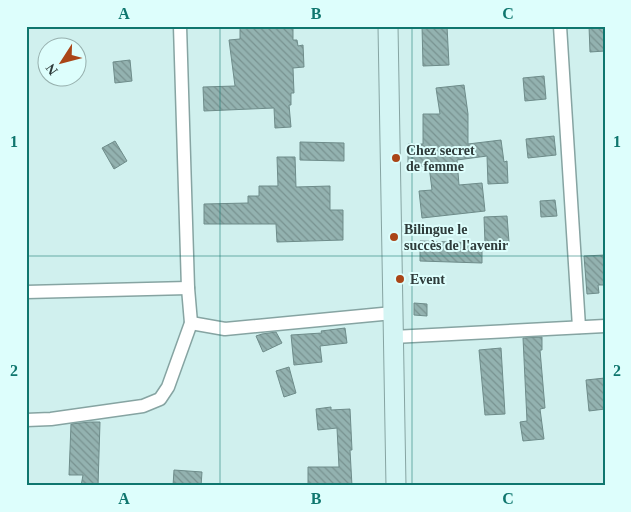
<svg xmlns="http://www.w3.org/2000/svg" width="631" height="512" font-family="'Times New Roman',serif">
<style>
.building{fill:url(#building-back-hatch);stroke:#6e8c8a}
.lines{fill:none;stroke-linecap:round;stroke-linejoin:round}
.street-casing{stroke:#86a4a2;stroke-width:15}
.secondary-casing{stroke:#86a4a2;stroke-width:21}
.street{stroke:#fff;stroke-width:12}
.secondary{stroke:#d4f5f4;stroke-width:19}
.grid{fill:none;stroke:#0f766e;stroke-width:1;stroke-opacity:0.55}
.poi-dot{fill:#aa4517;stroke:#ddfefc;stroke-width:2}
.labels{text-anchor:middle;stroke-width:4;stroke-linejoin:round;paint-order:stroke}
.poi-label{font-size:14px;font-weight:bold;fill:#2e3b3a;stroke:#ddfefc;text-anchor:start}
.neatline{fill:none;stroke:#0f766e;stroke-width:2}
.grid-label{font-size:16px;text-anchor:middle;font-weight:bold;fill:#0f766e}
</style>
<defs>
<pattern id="building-back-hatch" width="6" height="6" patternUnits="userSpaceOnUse" patternTransform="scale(1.25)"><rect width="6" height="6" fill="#93b2b0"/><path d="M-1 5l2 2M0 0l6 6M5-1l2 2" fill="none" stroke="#789290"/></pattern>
</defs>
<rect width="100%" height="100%" fill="#d0f0ee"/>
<g class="building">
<path d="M 240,26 L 293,26 L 293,40 L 297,40 L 298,46 L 303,45 L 304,67 L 293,68 L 294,93 L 291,93 L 291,105 L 289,105 L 291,127 L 275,128 L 274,108 L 204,111 L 203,87 L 235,86 L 229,40 L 240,39 Z"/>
<path d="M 422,26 L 447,26 L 449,65 L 423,66 Z"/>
<path d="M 589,26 L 605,26 L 605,51 L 590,52 Z"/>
<path d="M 130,60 L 132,81 L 115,83 L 113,62 Z"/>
<path d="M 544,76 L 546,99 L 525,101 L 523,78 Z"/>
<path d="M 464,85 L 468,114 L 468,144 L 501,140 L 504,162 L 507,161 L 508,183 L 488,184 L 487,156 L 457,160 L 459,185 L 482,183 L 485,211 L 422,218 L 419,191 L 432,190 L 429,166 L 408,166 L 408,144 L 423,144 L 423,114 L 440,114 L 436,88 Z"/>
<path d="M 554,136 L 556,155 L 528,158 L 526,139 Z"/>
<path d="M 115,141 L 127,161 L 114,169 L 102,148 Z"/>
<path d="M 300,142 L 344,143 L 344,161 L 300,160 Z"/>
<path d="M 277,157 L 295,157 L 296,187 L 330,186 L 330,210 L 343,210 L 343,240 L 277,242 L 276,224 L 204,224 L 204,204 L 248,203 L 248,196 L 259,196 L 259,186 L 278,186 Z"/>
<path d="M 555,200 L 557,216 L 541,217 L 540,201 Z"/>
<path d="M 507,216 L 509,242 L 485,243 L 484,217 Z"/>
<path d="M 420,241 L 482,243 L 482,263 L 420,261 Z"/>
<path d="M 605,255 L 605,285 L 598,285 L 599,293 L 587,294 L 584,256 Z"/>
<path d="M 414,303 L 427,304 L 427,316 L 414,315 Z"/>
<path d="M 345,328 L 347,343 L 320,346 L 322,362 L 294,365 L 291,335 L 322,333 L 321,331 Z"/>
<path d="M 276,332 L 282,343 L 263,352 L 256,336 L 262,334 Z"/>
<path d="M 542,337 L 542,350 L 540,350 L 545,408 L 540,409 L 544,439 L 523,441 L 520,422 L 527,421 L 523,338 Z"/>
<path d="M 501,348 L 505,414 L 485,415 L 479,350 Z"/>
<path d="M 289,367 L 296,393 L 284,397 L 276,371 Z"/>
<path d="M 605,378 L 605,409 L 589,411 L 586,380 Z"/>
<path d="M 331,407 L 331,410 L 350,409 L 352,450 L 350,450 L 352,486 L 308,486 L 308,467 L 339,467 L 337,428 L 318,430 L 316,409 Z"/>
<path d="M 90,422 L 100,422 L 98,486 L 81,486 L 83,475 L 69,475 L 71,424 Z"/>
<path d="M 174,470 L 202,472 L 201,486 L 173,486 Z"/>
</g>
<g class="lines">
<defs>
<g id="street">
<path d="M 560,26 L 579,327"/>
<path d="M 26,292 L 188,288"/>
<path d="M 191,323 L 225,329 L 393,313"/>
<path d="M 393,337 L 605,326"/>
<path d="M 26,420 L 51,419 L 143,406 L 160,399 L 168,387 L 191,323 L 188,288 L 180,26"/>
</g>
<path id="secondary" d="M 388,26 L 396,486"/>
</defs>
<use href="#street" class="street-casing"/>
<use href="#secondary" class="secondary-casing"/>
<use href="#street" class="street"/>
<use href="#secondary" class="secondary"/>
</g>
<path class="grid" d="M 220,26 L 220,486M 412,26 L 412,486M 26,256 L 605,256"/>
<g class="poi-dot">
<circle cx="396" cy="158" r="5"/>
<circle cx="394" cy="237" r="5"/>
<circle cx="400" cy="279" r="5"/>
</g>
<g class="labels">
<g class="poi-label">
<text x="406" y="155">Chez secret<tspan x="406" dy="16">de femme</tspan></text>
<text x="404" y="234">Bilingue le<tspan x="404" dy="16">succès de l'avenir</tspan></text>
<text x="410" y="284">Event</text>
</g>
</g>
<rect width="631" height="512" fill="none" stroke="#ddfefc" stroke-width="55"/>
<g transform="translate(62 62) rotate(234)"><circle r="24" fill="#ddfefc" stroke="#97b0ae"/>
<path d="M0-4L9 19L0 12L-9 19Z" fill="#aa4517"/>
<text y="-8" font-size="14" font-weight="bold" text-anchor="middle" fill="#2e3b3a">N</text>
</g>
<rect x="28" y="28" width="576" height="456" class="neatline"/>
<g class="grid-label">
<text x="124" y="19">A</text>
<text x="316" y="19">B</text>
<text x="508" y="19">C</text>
<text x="14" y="147">1</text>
<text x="617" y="147">1</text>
<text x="14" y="376">2</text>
<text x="617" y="376">2</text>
<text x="124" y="504">A</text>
<text x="316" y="504">B</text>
<text x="508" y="504">C</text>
</g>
</svg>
